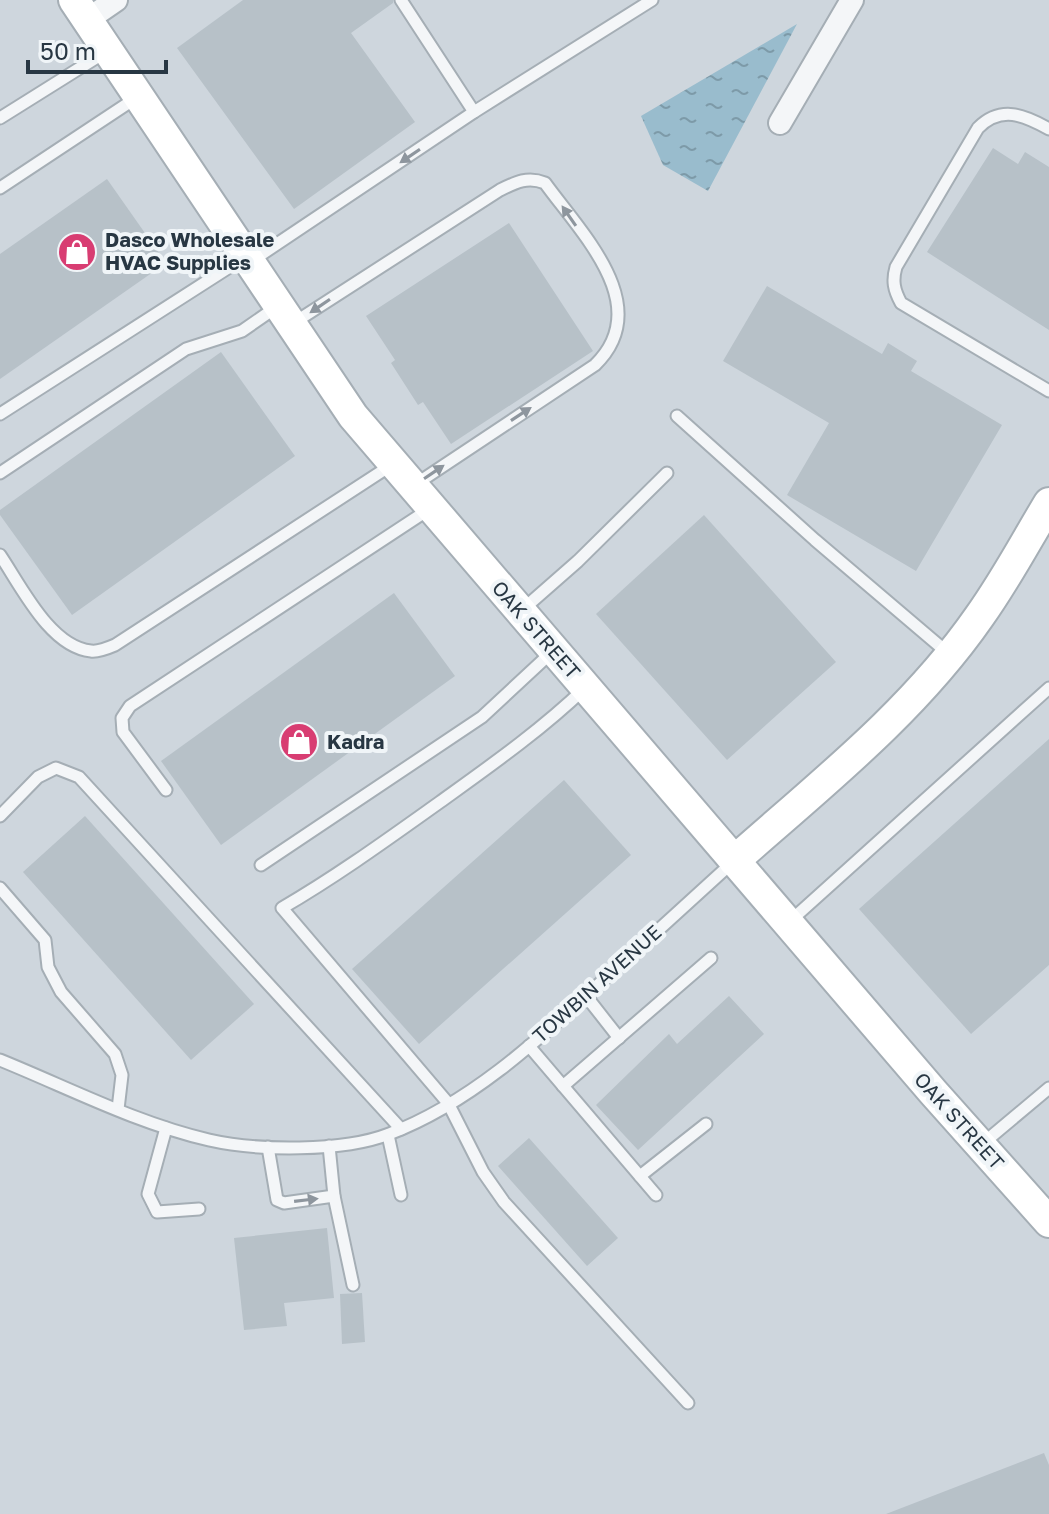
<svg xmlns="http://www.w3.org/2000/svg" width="1049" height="1514" font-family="'Golos Text',sans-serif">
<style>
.built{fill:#ced6dd}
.water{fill:url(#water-ripples)}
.building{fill:#b7c1c8}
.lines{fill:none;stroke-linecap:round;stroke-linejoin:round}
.lane-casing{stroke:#a5aeb5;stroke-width:15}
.street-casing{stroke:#a5aeb5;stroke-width:26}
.secondary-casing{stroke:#a5aeb5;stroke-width:34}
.lane{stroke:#f4f6f8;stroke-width:11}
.street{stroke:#f4f6f8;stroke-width:22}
.secondary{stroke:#fff;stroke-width:30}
.oneway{fill:#8e969e}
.labels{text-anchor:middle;stroke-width:8;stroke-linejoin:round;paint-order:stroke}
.poi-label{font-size:20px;font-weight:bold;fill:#283743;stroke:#f0f5f8;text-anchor:start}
.street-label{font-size:20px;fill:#283743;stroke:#f0f5f8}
</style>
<defs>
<pattern id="water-ripples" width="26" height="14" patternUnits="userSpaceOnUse" patternTransform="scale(2)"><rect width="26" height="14" fill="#99bccd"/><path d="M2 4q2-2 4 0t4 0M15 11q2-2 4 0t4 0" fill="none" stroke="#7d9aa8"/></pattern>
</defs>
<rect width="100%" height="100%" fill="#e0e6ea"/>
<rect class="built" x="0" y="0" width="1049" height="1514"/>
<path class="water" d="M 797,24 L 708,191 L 663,165 L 641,116 Z"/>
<g class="building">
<path d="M 243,0 L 393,0 L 393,3 L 351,33 L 415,122 L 294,209 L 177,48 Z"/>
<path d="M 993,148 L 1018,164 L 1025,152 L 1049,167 L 1049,330 L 927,252 Z"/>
<path d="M 107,179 L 166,263 L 0,379 L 0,254 Z"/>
<path d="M 509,223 L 593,351 L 451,444 L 423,402 L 418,405 L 391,363 L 395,360 L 366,316 Z"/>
<path d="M 767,286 L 882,354 L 888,343 L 917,361 L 911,371 L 1002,425 L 916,571 L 787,495 L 829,423 L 723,361 Z"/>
<path d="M 221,352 L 295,456 L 72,615 L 0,515 L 0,510 Z"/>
<path d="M 704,515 L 836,662 L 727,760 L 596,614 Z"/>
<path d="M 394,593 L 455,676 L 221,845 L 161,761 Z"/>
<path d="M 1049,739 L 1049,965 L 971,1034 L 859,909 Z"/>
<path d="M 564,780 L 631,855 L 419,1044 L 352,969 Z"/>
<path d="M 85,816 L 254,1004 L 191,1060 L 23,872 Z"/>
<path d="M 729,996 L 764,1034 L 638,1150 L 596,1105 L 669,1034 L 677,1044 Z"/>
<path d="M 529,1138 L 618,1238 L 587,1266 L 498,1166 Z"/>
<path d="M 327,1228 L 334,1298 L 284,1303 L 287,1326 L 244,1330 L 234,1238 Z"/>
<path d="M 362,1293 L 365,1342 L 342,1344 L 340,1294 Z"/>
<path d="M 1044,1453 L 1049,1465 L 1049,1514 L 886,1514 Z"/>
</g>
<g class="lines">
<defs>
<g id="lane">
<path d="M 401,0 L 474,112"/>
<path d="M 0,118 L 107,51"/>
<path d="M 1049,129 C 1024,115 1001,105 978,128 L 896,267 C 892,281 894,290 901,303 L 1049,391"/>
<path d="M 0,188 L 136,98"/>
<path d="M 250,262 L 474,112 L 652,0"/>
<path d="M 292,324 L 500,190 C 516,182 528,176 545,183 C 581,233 656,306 595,365 L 413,486"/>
<path d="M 0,414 L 245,257"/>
<path d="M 677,416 L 815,540 L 949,654"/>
<path d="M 0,473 L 186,349 L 242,331 L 278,306"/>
<path d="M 0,555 C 21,586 50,647 91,651 C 98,652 108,648 115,645 L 393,464"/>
<path d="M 521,611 L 578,561 L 667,473"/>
<path d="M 585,688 C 540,731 490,766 440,802 C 388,839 337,876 282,908 L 448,1103 L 483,1172 L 504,1202 L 688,1403"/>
<path d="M 166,790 L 123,732 L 122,718 L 130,706 L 431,508"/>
<path d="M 0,816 L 38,777 L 56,768 L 79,777 L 401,1129"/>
<path d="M 261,865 L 482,717 L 553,651"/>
<path d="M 0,888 L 45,940 L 48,967 L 61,992 L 115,1054 L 122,1075 L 118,1109"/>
<path d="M 788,923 L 1049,688"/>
<path d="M 586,996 L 619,1038"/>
<path d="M 529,1046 L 656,1195"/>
<path d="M 0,1060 C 69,1088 136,1123 209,1140 C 257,1151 343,1152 389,1134 C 469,1104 537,1041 599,984 C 644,943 689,902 734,861"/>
<path d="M 563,1086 L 711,958"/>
<path d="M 166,1128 L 148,1194 L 157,1212 L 199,1209"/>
<path d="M 388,1135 L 401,1195"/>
<path d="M 981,1145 L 1049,1088"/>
<path d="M 329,1146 L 334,1196 L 353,1285"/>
<path d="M 268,1147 L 277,1200 L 284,1203 L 334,1196"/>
<path d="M 640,1176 L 706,1124"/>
</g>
<g id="street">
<path d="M 87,20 L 116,0"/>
<path d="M 780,123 L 852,0"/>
</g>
<g id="secondary">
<path d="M 74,0 L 353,416 L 933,1092 L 1049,1222"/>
<path d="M 734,861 C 820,785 913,712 979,617 C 1005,581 1026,541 1049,503"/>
</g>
</defs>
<use href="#lane" class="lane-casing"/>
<use href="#street" class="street-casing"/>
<use href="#secondary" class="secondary-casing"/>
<use href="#lane" class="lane"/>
<use href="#street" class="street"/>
<use href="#secondary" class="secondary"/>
</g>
<defs><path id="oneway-solid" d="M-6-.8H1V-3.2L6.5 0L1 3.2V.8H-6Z" transform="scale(2)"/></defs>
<g class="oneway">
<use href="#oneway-solid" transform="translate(410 156) rotate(146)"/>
<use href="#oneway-solid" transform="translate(569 216) rotate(-125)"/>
<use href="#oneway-solid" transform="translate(320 306) rotate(146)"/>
<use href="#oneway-solid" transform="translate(521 414) rotate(-33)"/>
<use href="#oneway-solid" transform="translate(434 472) rotate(-34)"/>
<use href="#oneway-solid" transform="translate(306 1200) rotate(-7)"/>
</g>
<defs>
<symbol id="shop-disc" viewBox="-11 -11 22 22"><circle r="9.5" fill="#d83d72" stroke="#f0f5f8"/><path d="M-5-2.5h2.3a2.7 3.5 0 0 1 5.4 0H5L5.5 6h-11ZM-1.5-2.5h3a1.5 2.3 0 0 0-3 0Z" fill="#fff"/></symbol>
</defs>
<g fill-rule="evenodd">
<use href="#shop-disc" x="55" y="230" width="44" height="44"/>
<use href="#shop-disc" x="277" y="720" width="44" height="44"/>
</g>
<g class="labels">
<g class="poi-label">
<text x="105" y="247">Dasco Wholesale<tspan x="105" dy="23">HVAC Supplies</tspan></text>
<text x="327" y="749">Kadra</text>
</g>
<g class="street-label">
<text transform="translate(536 630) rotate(49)" y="7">OAK STREET</text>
<text transform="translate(597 984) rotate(-42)" y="7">TOWBIN AVENUE</text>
<text transform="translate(959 1121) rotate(48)" y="7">OAK STREET</text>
</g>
</g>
<path d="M28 60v12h138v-12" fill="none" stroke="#283743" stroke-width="4"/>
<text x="40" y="60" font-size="24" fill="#283743" stroke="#f0f5f8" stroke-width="6" paint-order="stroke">50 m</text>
</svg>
